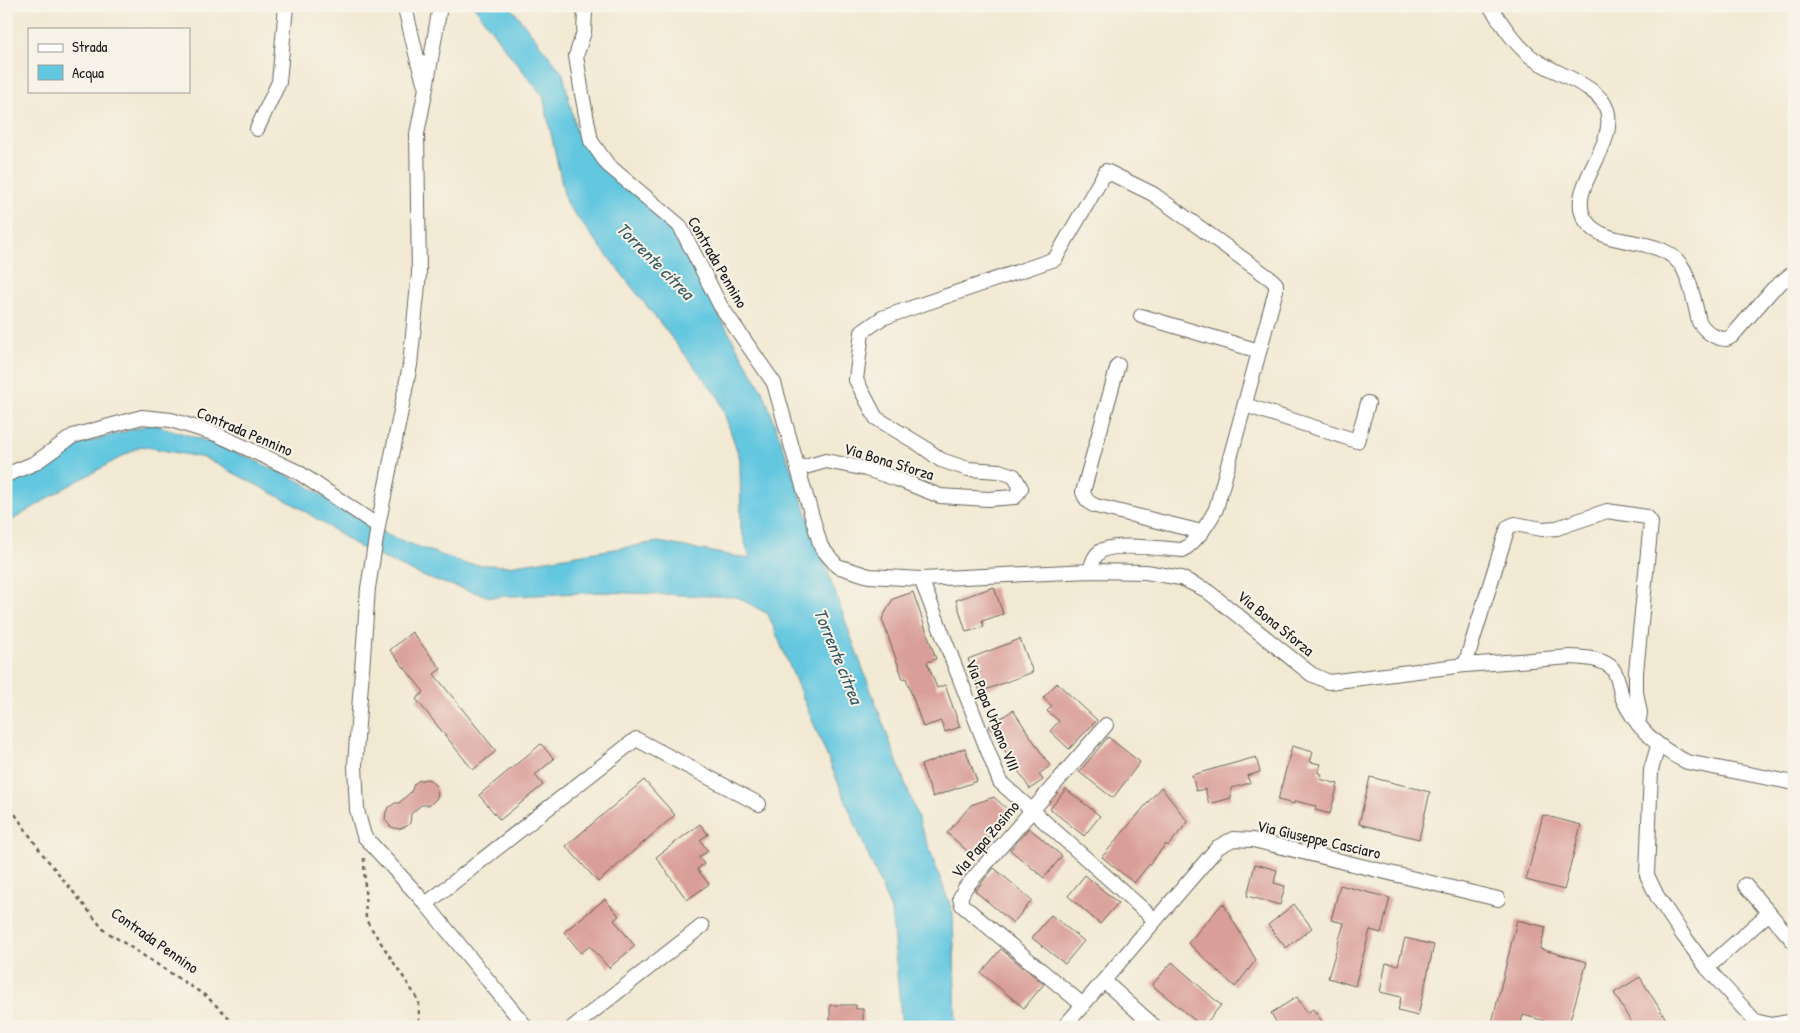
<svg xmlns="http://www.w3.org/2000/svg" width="1800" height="1033" font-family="'Patrick Hand',sans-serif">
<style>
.water{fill:#63c7e0;stroke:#40727e}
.building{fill:#d99e97}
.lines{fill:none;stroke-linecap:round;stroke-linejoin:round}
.minor-casing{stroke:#67645c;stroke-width:16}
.path{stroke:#67645c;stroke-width:2.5;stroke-dasharray:4 4;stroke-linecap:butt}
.minor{stroke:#fff;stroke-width:14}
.labels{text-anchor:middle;stroke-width:4;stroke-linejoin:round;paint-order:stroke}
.street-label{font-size:16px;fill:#1c1c1c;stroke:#f7f3e8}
.water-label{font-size:18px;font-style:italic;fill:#355861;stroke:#f7f3e8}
</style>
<rect width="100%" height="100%" fill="#f7f3e8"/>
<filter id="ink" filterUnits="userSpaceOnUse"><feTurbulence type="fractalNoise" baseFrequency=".02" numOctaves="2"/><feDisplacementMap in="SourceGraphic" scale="10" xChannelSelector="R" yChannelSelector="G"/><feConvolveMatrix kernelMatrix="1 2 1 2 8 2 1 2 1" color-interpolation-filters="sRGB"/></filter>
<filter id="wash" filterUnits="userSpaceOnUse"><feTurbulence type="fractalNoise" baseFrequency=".0096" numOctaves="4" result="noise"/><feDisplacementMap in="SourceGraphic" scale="20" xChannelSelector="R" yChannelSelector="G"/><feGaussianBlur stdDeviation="1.12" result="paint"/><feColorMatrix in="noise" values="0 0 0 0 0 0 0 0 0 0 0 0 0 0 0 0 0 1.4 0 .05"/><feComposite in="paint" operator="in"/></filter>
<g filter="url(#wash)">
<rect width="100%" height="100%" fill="#f2e9d3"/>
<path class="water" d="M 474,6 L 510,6 L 563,74 L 577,134 L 671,232 L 764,394 L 851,637 L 953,913 L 956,1027 L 902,1027 L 891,910 L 768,614 L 737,597 L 601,592 L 491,597 L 427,578 L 359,547 L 297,506 L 205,458 L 141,446 L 63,489 L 6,524 L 6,484 L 35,471 L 77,445 L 152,424 L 203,440 L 249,458 L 301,482 L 389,536 L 466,564 L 509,566 L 658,542 L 750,559 L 741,528 L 740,459 L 719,398 L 566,203 L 543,96 L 507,51 Z"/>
<g id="blocks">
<g class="building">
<path d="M 994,587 L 1003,614 L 982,621 L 984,627 L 966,632 L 956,600 Z"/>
<path d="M 913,592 L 936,659 L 927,662 L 937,688 L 945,685 L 960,727 L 945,732 L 941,721 L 923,727 L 906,678 L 903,679 L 882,619 L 893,599 Z"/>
<path d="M 412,632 L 441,669 L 434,674 L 496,751 L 473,770 L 416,699 L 424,692 L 390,650 Z"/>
<path d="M 1020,639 L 1033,672 L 980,692 L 968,659 Z"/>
<path d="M 1057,683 L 1097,720 L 1069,749 L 1050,731 L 1059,721 L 1047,711 L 1052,706 L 1043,698 Z"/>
<path d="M 1013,710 L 1050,766 L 1039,774 L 1043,780 L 1030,789 L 989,726 Z"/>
<path d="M 1108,737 L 1140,762 L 1113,798 L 1079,772 Z"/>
<path d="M 541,744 L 554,759 L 535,775 L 543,785 L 500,820 L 479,795 Z"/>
<path d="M 1292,746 L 1313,752 L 1310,762 L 1321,764 L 1318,773 L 1322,774 L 1320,779 L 1338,784 L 1330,814 L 1315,810 L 1316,806 L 1295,801 L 1294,804 L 1278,800 Z"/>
<path d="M 965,748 L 977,781 L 933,797 L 921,765 Z"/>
<path d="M 1256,757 L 1260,772 L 1247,776 L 1250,783 L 1231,788 L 1231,798 L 1209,804 L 1205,789 L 1196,791 L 1192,775 Z"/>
<path d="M 1370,777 L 1430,792 L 1419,839 L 1359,824 Z"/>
<path d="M 426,779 L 430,780 L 436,786 L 438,795 L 436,799 L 430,805 L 421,805 L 411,814 L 410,823 L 407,826 L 399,829 L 391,827 L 385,820 L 386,812 L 388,808 L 395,803 L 399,803 L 411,792 L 414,784 L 418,781 Z"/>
<path d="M 644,780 L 675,815 L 598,882 L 566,846 Z"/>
<path d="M 1161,787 L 1188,822 L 1168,846 L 1166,844 L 1134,883 L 1102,857 Z"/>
<path d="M 1066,789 L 1100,816 L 1084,836 L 1050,809 Z"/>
<path d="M 994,797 L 1010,812 L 972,855 L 947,833 L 971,805 Z"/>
<path d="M 1543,815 L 1581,825 L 1564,890 L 1526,880 Z"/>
<path d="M 700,824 L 708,834 L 700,840 L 708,851 L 699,857 L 704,864 L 697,869 L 709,884 L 687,900 L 656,857 Z"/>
<path d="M 1029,828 L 1062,856 L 1044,878 L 1010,850 Z"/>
<path d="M 1255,864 L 1277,870 L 1274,883 L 1285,886 L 1280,905 L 1247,896 Z"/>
<path d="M 994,868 L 1032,900 L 1013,923 L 975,891 Z"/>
<path d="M 1085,875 L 1118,903 L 1100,924 L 1068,896 Z"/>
<path d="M 1340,885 L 1390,898 L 1381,933 L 1370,930 L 1355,986 L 1328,978 L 1344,923 L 1331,920 Z"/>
<path d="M 605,899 L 619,916 L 614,920 L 635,946 L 609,968 L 590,946 L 581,953 L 564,932 Z"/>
<path d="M 1223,903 L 1256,960 L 1235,987 L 1188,943 Z"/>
<path d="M 1294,904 L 1312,928 L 1286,948 L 1268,925 Z"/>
<path d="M 1051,915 L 1084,941 L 1065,964 L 1032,938 Z"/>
<path d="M 1517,920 L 1546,927 L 1540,949 L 1587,962 L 1568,1027 L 1523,1015 L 1520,1027 L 1491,1027 Z"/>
<path d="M 1405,938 L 1434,945 L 1418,1016 L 1398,1011 L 1401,997 L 1380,992 L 1386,963 L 1398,965 Z"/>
<path d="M 1001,949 L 1044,984 L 1024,1008 L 981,973 Z"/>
<path d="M 1172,962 L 1221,1005 L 1203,1027 L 1152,985 Z"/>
<path d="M 1640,977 L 1671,1027 L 1634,1027 L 1614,993 Z"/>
<path d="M 1297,997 L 1307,1013 L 1313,1009 L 1326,1027 L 1279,1027 L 1271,1013 Z"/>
<path d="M 830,1005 L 856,1005 L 856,1009 L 863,1009 L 863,1027 L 830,1027 Z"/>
</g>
</g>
</g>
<g filter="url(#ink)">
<use href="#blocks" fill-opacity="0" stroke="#67645c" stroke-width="1"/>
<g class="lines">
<defs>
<g id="minor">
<path d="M 403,6 L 406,12 L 418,62 L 425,85"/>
<path d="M 440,6 L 426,88 L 417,134 L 419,274 L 410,365 L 378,526 L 368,588 L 355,765 L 357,810 L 364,836 L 426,904 L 526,1027"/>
<path d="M 579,6 L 585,12 L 584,32 L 576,56 L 582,94 L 591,141 L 608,165 L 680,226 L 720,305 L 774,383 L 798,469"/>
<path d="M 1490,6 C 1502,24 1516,46 1534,59 C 1554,74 1600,85 1607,110 C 1618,148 1564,189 1586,221 C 1608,252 1664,232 1684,270 C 1692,286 1695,305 1699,322 C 1706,332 1714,339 1727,339 L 1732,336 L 1773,289 L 1794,272"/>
<path d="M 257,129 L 279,82 L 286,6"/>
<path d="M 1141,316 L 1259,351"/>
<path d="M 1118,365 L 1083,492 C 1085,499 1088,503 1096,506 L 1202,532"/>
<path d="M 1245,405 L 1357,441 L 1368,403"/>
<path d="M 6,475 L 35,463 L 73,436 L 142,417 L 171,420 L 216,434 L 298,472 L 378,526"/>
<path d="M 1090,571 C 1092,564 1094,555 1101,551 C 1115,542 1165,549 1183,550 C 1198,540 1208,524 1216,509 L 1276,290 L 1276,284 L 1271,279 L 1153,194 L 1106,171 L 1055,259 L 882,318 L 862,332 L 856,380 L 876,418 L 922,446 L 941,460 L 968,469 L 999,471 L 1014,476 L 1021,488 L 1015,497 L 988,499 L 940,496 L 897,479 L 866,469 L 826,461 L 798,469 L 821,547 L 837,566 L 869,576 L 921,579 L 1090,571 L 1146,572 L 1181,578 L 1206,590 L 1311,674 L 1329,682 L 1465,665 L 1571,657 C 1584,658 1602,658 1612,668 C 1619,676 1619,688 1622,697 C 1635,727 1659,749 1687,762 L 1794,783"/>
<path d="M 921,579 L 1000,782 L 1155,920"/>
<path d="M 1465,665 L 1508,527 L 1515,524 L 1542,529 L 1557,528 L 1607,511 L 1647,517 L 1651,522 L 1636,672 L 1636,692 L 1640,713 L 1638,724"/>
<path d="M 1658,746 L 1651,770 L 1647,875 L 1657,896 L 1683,935 L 1707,968 L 1755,1021 L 1771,1025 L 1789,1022 L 1794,1018"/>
<path d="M 1745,885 L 1794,942"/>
<path d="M 426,904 L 636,739 L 759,804"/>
<path d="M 1707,968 L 1769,913"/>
<path d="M 1104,981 L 1155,1027"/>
<path d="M 1083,1005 L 962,905 L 960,898 L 965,888 L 1106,725"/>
<path d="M 573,1027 L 702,926"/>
<path d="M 1064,1027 L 1218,847 L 1233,839 L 1253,840 L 1498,899"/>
</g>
</defs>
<use href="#minor" class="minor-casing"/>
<g class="path">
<path d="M 6,801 L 41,852 L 104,930 L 206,996 L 239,1027"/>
<path d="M 364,858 L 366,920 L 419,1001 L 419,1027"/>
</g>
<use href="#minor" class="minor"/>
</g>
</g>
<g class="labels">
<g class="street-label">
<text transform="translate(718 262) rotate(60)" y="6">Contrada Pennino</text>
<text transform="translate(245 431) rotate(23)" y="6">Contrada Pennino</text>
<text transform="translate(889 461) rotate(17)" y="6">Via Bona Sforza</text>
<text transform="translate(1276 623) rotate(39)" y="6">Via Bona Sforza</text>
<text transform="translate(993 715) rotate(68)" y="6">Via Papa Urbano VIII</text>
<text transform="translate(985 839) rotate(-50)" y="6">Via Papa Zosimo</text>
<text transform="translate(1319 839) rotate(13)" y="6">Via Giuseppe Casciaro</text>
<text transform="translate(155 940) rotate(35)" y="6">Contrada Pennino</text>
</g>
<g class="water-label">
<text transform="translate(655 261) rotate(45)" y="6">Torrente citrea</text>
<text transform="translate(838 656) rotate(68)" y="6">Torrente citrea</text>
</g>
</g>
<rect width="1800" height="1033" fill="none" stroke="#f7f3e8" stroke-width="25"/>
<rect x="28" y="28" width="162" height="65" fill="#f7f3e8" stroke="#9f9d96"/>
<rect x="38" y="44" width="25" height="8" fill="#ffffff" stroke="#9f9d96"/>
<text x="72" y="52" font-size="15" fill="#1c1c1c">Strada</text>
<rect x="38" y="65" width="25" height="15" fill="#63c7e0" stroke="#9f9d96"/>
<text x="72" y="78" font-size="15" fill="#1c1c1c">Acqua</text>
</svg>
